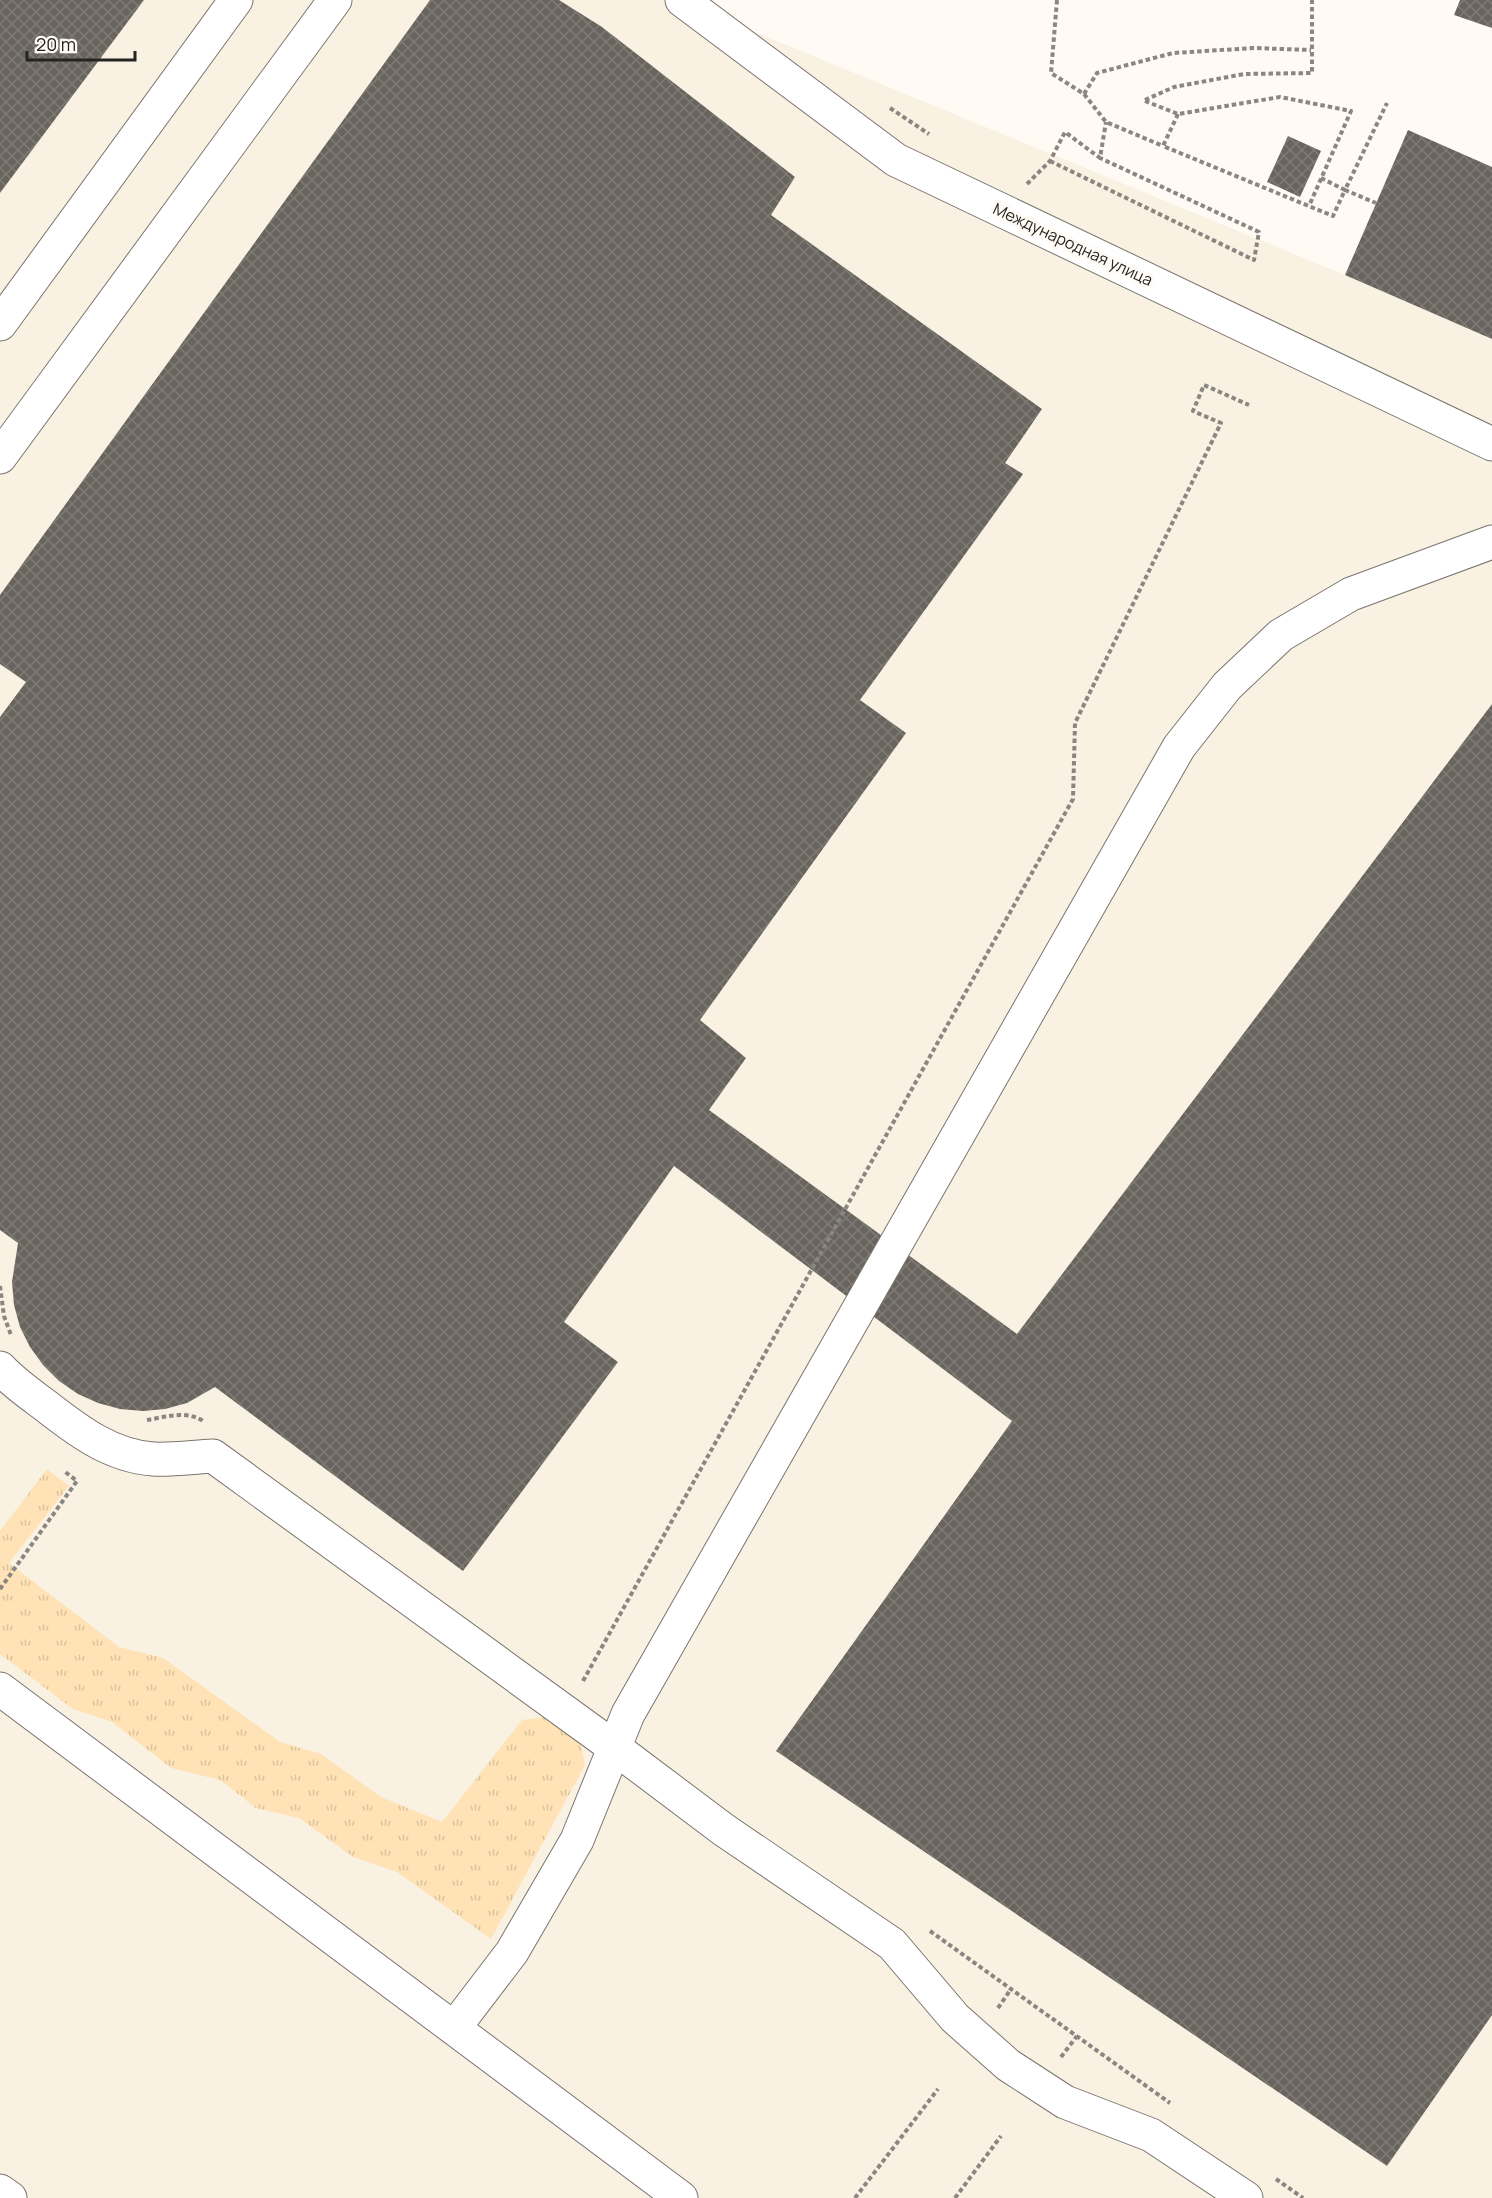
<svg xmlns="http://www.w3.org/2000/svg" width="1492" height="2198" font-family="Manrope,sans-serif">
<style>
.built{fill:#f9f1e2}
.grass{fill:url(#grass-tufts)}
.building{fill:url(#building-cross-hatch)}
.lines{fill:none;stroke-linecap:round;stroke-linejoin:round}
.minor-casing{stroke:#7a756f;stroke-width:35}
.path{stroke:#8a8682;stroke-width:4;stroke-dasharray:4.5 3;stroke-linecap:butt}
.minor{stroke:#fff;stroke-width:33}
.labels{text-anchor:middle;stroke-width:6;stroke-linejoin:round;paint-order:stroke}
.street-label{font-size:16px;fill:#262421;stroke:#fffaf3}
</style>
<defs>
<pattern id="grass-tufts" width="24" height="20" patternUnits="userSpaceOnUse" patternTransform="scale(1.5)"><rect width="24" height="20" fill="#ffe3b6"/><path d="M3 7l-1-3M5 7V3M7 7l1-3M15 17l-1-3M17 17v-4M19 17l1-3" fill="none" stroke="#dac39c"/></pattern>
<pattern id="building-cross-hatch" width="8" height="8" patternUnits="userSpaceOnUse" patternTransform="scale(1.5)"><rect width="8" height="8" fill="#69655e"/><path d="M0 0l8 8M0 8l8-8" fill="none" stroke="#7e7b76"/></pattern>
</defs>
<rect width="100%" height="100%" fill="#fffaf3"/>
<path class="built" d="M 0,0 L 677,0 L 1345,275 L 1492,339 L 1492,2198 L 0,2198 Z"/>
<path class="grass" d="M 47,1469 L 69,1486 L 9,1563 L 119,1647 L 163,1658 L 280,1742 L 321,1754 L 381,1797 L 442,1822 L 522,1720 L 553,1716 L 579,1734 L 585,1765 L 491,1939 L 397,1872 L 353,1857 L 299,1818 L 256,1808 L 220,1780 L 171,1768 L 112,1722 L 73,1709 L 0,1654 L 0,1531 Z"/>
<g class="building">
<path d="M 0,0 L 144,0 L 0,193 Z"/>
<path d="M 430,0 L 559,0 L 602,27 L 795,177 L 771,215 L 1042,409 L 1005,463 L 1023,474 L 860,700 L 906,733 L 700,1020 L 746,1058 L 709,1110 L 1017,1334 L 1492,704 L 1492,2015 L 1387,2166 L 776,1751 L 1012,1421 L 674,1166 L 564,1322 L 618,1362 L 463,1571 L 215,1387 L 187,1403 L 165,1409 L 143,1411 L 120,1409 L 98,1403 L 78,1394 L 59,1381 L 43,1365 L 30,1347 L 20,1327 L 14,1305 L 12,1282 L 18,1243 L 0,1230 L 0,717 L 26,682 L 0,664 L 0,595 Z"/>
<path d="M 1460,0 L 1492,0 L 1492,28 L 1454,15 Z"/>
<path d="M 1408,130 L 1492,167 L 1492,339 L 1345,275 Z"/>
<path d="M 1288,136 L 1321,151 L 1300,197 L 1267,182 Z"/>
</g>
<g class="lines">
<defs>
<g id="minor">
<path d="M 682,0 L 896,160 L 1492,444"/>
<path d="M 0,324 L 236,0"/>
<path d="M 0,457 L 335,0"/>
<path d="M 0,1368 C 14,1383 30,1394 46,1406 C 78,1431 111,1456 153,1459 C 173,1460 193,1457 213,1456 L 615,1748 L 724,1830 L 892,1944 L 955,2018 L 1008,2065 L 1065,2102 L 1151,2135 L 1246,2198"/>
<path d="M 0,1689 L 681,2198"/>
<path d="M 454,2028 L 512,1952 L 577,1840 L 628,1714 L 1179,747 L 1227,686 L 1281,635 L 1351,594 L 1492,542"/>
<path d="M 0,2191 L 10,2198"/>
</g>
</defs>
<use href="#minor" class="minor-casing"/>
<g class="path">
<path d="M 1057,0 L 1051,73 L 1084,94 L 1106,122 L 1163,146"/>
<path d="M 1084,94 L 1097,73 L 1173,53 L 1254,48 L 1311,50"/>
<path d="M 1145,100 L 1174,87 L 1244,74 L 1312,73 L 1312,0"/>
<path d="M 1145,101 L 1178,114 L 1280,97 L 1351,111 L 1309,206"/>
<path d="M 890,108 L 929,134"/>
<path d="M 1178,114 L 1163,146 L 1333,216 L 1345,190 L 1376,203"/>
<path d="M 1050,161 L 1254,260 L 1259,232 L 1100,158"/>
<path d="M 1321,178 L 1345,190 L 1387,103"/>
<path d="M 1027,184 L 1050,161 L 1065,132 L 1100,158 L 1106,122"/>
<path d="M 0,1286 L 4,1316 L 11,1335"/>
<path d="M 147,1420 C 165,1417 187,1410 203,1421"/>
<path d="M 0,1589 L 77,1481 L 64,1471"/>
<path d="M 583,1681 L 1073,799 L 1075,723 L 1221,423 L 1193,411 L 1204,385 L 1249,405"/>
<path d="M 930,1931 L 1170,2103"/>
<path d="M 998,2008 L 1011,1989"/>
<path d="M 1061,2057 L 1077,2036"/>
<path d="M 1276,2179 L 1303,2198"/>
<path d="M 855,2198 L 938,2089"/>
<path d="M 955,2198 L 1001,2136"/>
</g>
<use href="#minor" class="minor"/>
</g>
<g class="labels">
<g class="street-label">
<text transform="translate(1073 244) rotate(25)" y="6">Международная улица</text>
</g>
</g>
<path d="M27 51v9h108v-9" fill="none" stroke="#262421" stroke-width="3"/>
<text x="36" y="51" font-size="18" fill="#262421" stroke="#fffaf3" stroke-width="4.5" paint-order="stroke">20 m</text>
</svg>
